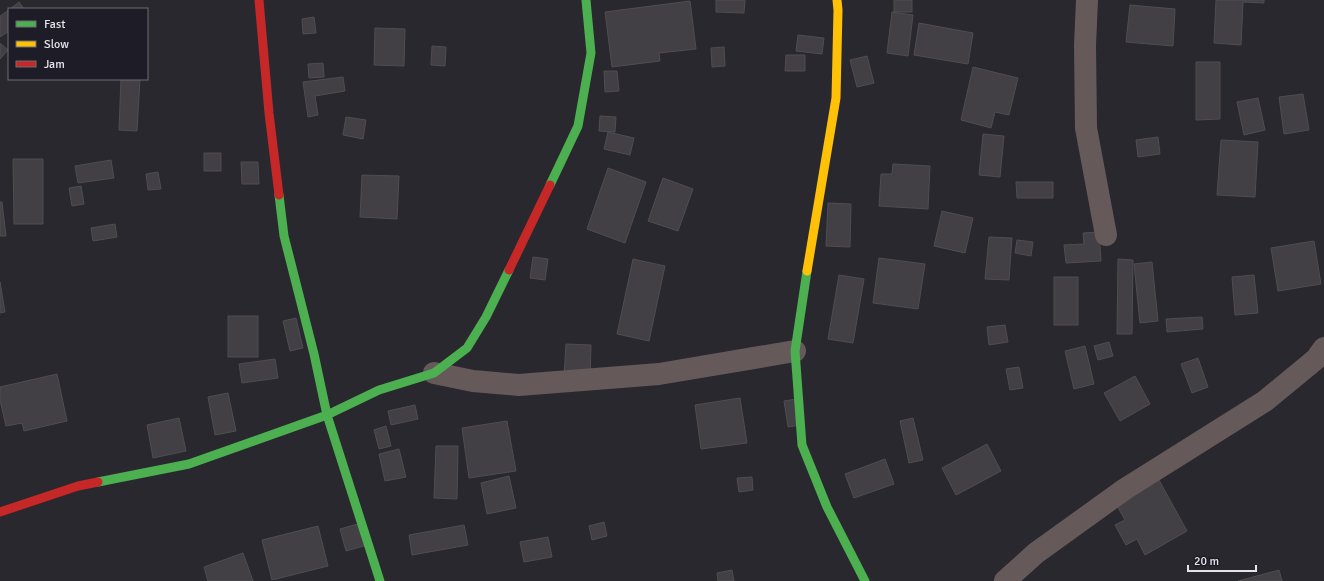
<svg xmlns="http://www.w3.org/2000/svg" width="1324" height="581" font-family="Signika,sans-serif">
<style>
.building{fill:#424045;stroke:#4e4d51}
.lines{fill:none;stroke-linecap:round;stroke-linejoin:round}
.street{stroke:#66595a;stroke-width:22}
.fast{stroke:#4caf50;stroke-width:9}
.slow{stroke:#ffc107;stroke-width:9}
.jam{stroke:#c62828;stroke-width:9}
</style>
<rect width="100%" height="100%" fill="#29282e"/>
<g class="building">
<path d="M 716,0 L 745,0 L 744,13 L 716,12 Z"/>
<rect x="894" y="0" width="18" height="12"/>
<path d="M 1216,0 L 1264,0 L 1264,3 L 1243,2 L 1241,45 L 1214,43 Z"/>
<path d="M 690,1 L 696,49 L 659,53 L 660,61 L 612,67 L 605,12 Z"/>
<path d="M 19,2 L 24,9 L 10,9 Z"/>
<path d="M 1130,5 L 1175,9 L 1173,46 L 1126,42 Z"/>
<path d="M 9,10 L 9,31 L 0,37 L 0,16 Z"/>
<path d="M 892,12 L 913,15 L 908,56 L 887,53 Z"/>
<path d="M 314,17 L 316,33 L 303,34 L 302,19 Z"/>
<path d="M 919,23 L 973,33 L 968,64 L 914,55 Z"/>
<path d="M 375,28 L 405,29 L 404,66 L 374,65 Z"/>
<path d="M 798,35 L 824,38 L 822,54 L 796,51 Z"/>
<path d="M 0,43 L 8,50 L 0,59 Z"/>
<path d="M 432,46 L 446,47 L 445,66 L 431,65 Z"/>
<path d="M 724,47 L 725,66 L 712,67 L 711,48 Z"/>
<path d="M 786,55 L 805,55 L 805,71 L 785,71 Z"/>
<path d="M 867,56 L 874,83 L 857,87 L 850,60 Z"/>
<path d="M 1196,62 L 1220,62 L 1220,119 L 1196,120 Z"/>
<path d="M 323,63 L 324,77 L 309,78 L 308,64 Z"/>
<path d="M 973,67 L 1018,78 L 1009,115 L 995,112 L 991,128 L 961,120 Z"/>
<path d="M 604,71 L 617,71 L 619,91 L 605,92 Z"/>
<path d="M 343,77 L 345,91 L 315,96 L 318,115 L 308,117 L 303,82 Z"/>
<path d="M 121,79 L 140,79 L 137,131 L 119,130 Z"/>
<path d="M 1303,94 L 1309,130 L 1284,134 L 1279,97 Z"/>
<path d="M 1258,98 L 1265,130 L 1244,135 L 1237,102 Z"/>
<path d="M 600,116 L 616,117 L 615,132 L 599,131 Z"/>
<path d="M 346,117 L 366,120 L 363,139 L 343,135 Z"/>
<path d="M 608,132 L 634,138 L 630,155 L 604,149 Z"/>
<path d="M 983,134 L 1004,136 L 1000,177 L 979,175 Z"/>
<path d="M 1158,137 L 1160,154 L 1138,157 L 1136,140 Z"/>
<path d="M 1221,140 L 1258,142 L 1255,197 L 1217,195 Z"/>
<rect x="204" y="153" width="17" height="18"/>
<path d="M 13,159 L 43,159 L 43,224 L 14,224 Z"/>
<path d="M 111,160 L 114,178 L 78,183 L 75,166 Z"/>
<path d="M 241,162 L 258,162 L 259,184 L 242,184 Z"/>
<path d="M 893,164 L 930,166 L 928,209 L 879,206 L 881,174 L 892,174 Z"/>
<path d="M 608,168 L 646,182 L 625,243 L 587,229 Z"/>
<path d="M 158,172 L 161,189 L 148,190 L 146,174 Z"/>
<path d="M 362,175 L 399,176 L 397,219 L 360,217 Z"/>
<path d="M 663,178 L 693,189 L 678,231 L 648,221 Z"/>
<path d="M 1016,182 L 1053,182 L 1053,198 L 1017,198 Z"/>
<path d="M 81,186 L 84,204 L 72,206 L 69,188 Z"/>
<path d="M 0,202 L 2,202 L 6,236 L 0,236 Z"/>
<path d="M 828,203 L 851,204 L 850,247 L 826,246 Z"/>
<path d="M 942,211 L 973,218 L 965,253 L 934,246 Z"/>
<path d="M 115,224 L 117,237 L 93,241 L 91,228 Z"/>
<path d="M 1099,232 L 1101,261 L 1066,263 L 1064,245 L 1084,244 L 1083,233 Z"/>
<path d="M 989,237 L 1012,238 L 1009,280 L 985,279 Z"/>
<path d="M 1017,240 L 1033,242 L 1031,256 L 1015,253 Z"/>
<path d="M 1314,241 L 1321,284 L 1278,291 L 1271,248 Z"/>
<path d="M 533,257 L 548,259 L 545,280 L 530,278 Z"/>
<path d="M 879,258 L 925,264 L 918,309 L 873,303 Z"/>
<path d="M 633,259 L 665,266 L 649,341 L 617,334 Z"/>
<path d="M 1118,259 L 1133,260 L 1132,334 L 1117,334 Z"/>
<path d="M 1152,262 L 1158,321 L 1140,323 L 1134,264 Z"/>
<path d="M 839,275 L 864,279 L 853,343 L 828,339 Z"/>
<path d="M 1254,275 L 1258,313 L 1235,315 L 1232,277 Z"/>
<rect x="1054" y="277" width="24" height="48"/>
<path d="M 0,282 L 5,312 L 0,313 Z"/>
<rect x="228" y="316" width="30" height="41"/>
<path d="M 1202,317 L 1203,329 L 1167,332 L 1166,319 Z"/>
<path d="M 296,318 L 303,348 L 290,351 L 283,321 Z"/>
<path d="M 1005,325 L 1008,342 L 989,345 L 987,327 Z"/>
<path d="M 1109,342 L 1113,356 L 1098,360 L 1094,346 Z"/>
<path d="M 566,344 L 591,345 L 590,378 L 564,376 Z"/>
<path d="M 1085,346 L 1094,384 L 1074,389 L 1065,351 Z"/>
<path d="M 1198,358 L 1208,387 L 1192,393 L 1181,364 Z"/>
<path d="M 275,359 L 278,378 L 242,383 L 239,364 Z"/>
<path d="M 1019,367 L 1023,388 L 1010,390 L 1006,369 Z"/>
<path d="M 57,374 L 67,421 L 24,431 L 22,423 L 6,426 L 0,400 L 0,387 Z"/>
<path d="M 1135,376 L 1150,404 L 1120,421 L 1104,393 Z"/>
<path d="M 228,393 L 236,431 L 215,435 L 208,397 Z"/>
<path d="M 740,398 L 747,443 L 701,449 L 695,405 Z"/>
<path d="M 797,399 L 801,425 L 788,427 L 784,401 Z"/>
<path d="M 415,405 L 418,419 L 391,425 L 388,411 Z"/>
<path d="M 179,418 L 186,451 L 153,458 L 147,425 Z"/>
<path d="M 913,418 L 923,460 L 909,463 L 900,421 Z"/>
<path d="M 507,421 L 516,471 L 469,478 L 462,428 Z"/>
<path d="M 386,426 L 391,446 L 379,449 L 374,430 Z"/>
<path d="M 987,444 L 1001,471 L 956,495 L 942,468 Z"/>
<path d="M 436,446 L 458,446 L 457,499 L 434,498 Z"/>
<path d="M 399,449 L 406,477 L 385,481 L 379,454 Z"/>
<path d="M 885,459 L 894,484 L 854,498 L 845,474 Z"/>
<path d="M 509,476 L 516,508 L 487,514 L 481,483 Z"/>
<path d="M 752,477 L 753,490 L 739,492 L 737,478 Z"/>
<path d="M 1159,480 L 1187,531 L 1145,555 L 1137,539 L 1126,545 L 1115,525 L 1125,520 L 1116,504 Z"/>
<path d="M 365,522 L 371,544 L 346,551 L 340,529 Z"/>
<path d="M 604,522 L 607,536 L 592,540 L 589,526 Z"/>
<path d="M 464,525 L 468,545 L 412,555 L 409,535 Z"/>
<path d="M 318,526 L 328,566 L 272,580 L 262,540 Z"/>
<path d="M 548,537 L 552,557 L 524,562 L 520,542 Z"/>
<path d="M 243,553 L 253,581 L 208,581 L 204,567 Z"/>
<path d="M 732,570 L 734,581 L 718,581 L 717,573 Z"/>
<path d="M 1279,570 L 1282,581 L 1238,581 Z"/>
</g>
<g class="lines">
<g class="street">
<path d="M 1087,0 L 1085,45 L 1086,128 L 1106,235"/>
<path d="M 434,373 L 473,381 L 519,385 L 659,374 L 795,351"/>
<path d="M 1005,581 L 1036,553 L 1125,489 L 1265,401 L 1316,359 L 1324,348"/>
</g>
<g class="fast">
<path d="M 550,185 L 578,126 L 591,53 L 586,0"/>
<path d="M 279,195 L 284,236 L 314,354 L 327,415 L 380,581"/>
<path d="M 807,271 L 795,351 L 802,445 L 827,507 L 865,581"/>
<path d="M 98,482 L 189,464 L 327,415 L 379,390 L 434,373 L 467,348 L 486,317 L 509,270"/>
</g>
<path class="slow" d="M 807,271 L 836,98 L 838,10 L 837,0"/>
<g class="jam">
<path d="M 259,0 L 269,113 L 279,195"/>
<path d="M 509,270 L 550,185"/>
<path d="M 0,512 L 78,486 L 98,482"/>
</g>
</g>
<rect x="8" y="8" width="140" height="72" fill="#1e1c26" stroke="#6d6c75"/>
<rect x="16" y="21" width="20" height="6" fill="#4caf50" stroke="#6d6c75"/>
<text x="44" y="28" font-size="12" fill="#e4e4eb">Fast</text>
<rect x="16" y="41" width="20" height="6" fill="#ffc107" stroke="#6d6c75"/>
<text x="44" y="48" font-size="12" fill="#e4e4eb">Slow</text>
<rect x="16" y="61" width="20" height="6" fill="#c62828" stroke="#6d6c75"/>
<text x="44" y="68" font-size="12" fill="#e4e4eb">Jam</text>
<path d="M1188 565v6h68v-6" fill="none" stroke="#e4e4eb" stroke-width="2"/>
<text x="1194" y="565" font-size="12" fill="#e4e4eb" stroke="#1e1c26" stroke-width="3" paint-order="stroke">20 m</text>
</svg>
